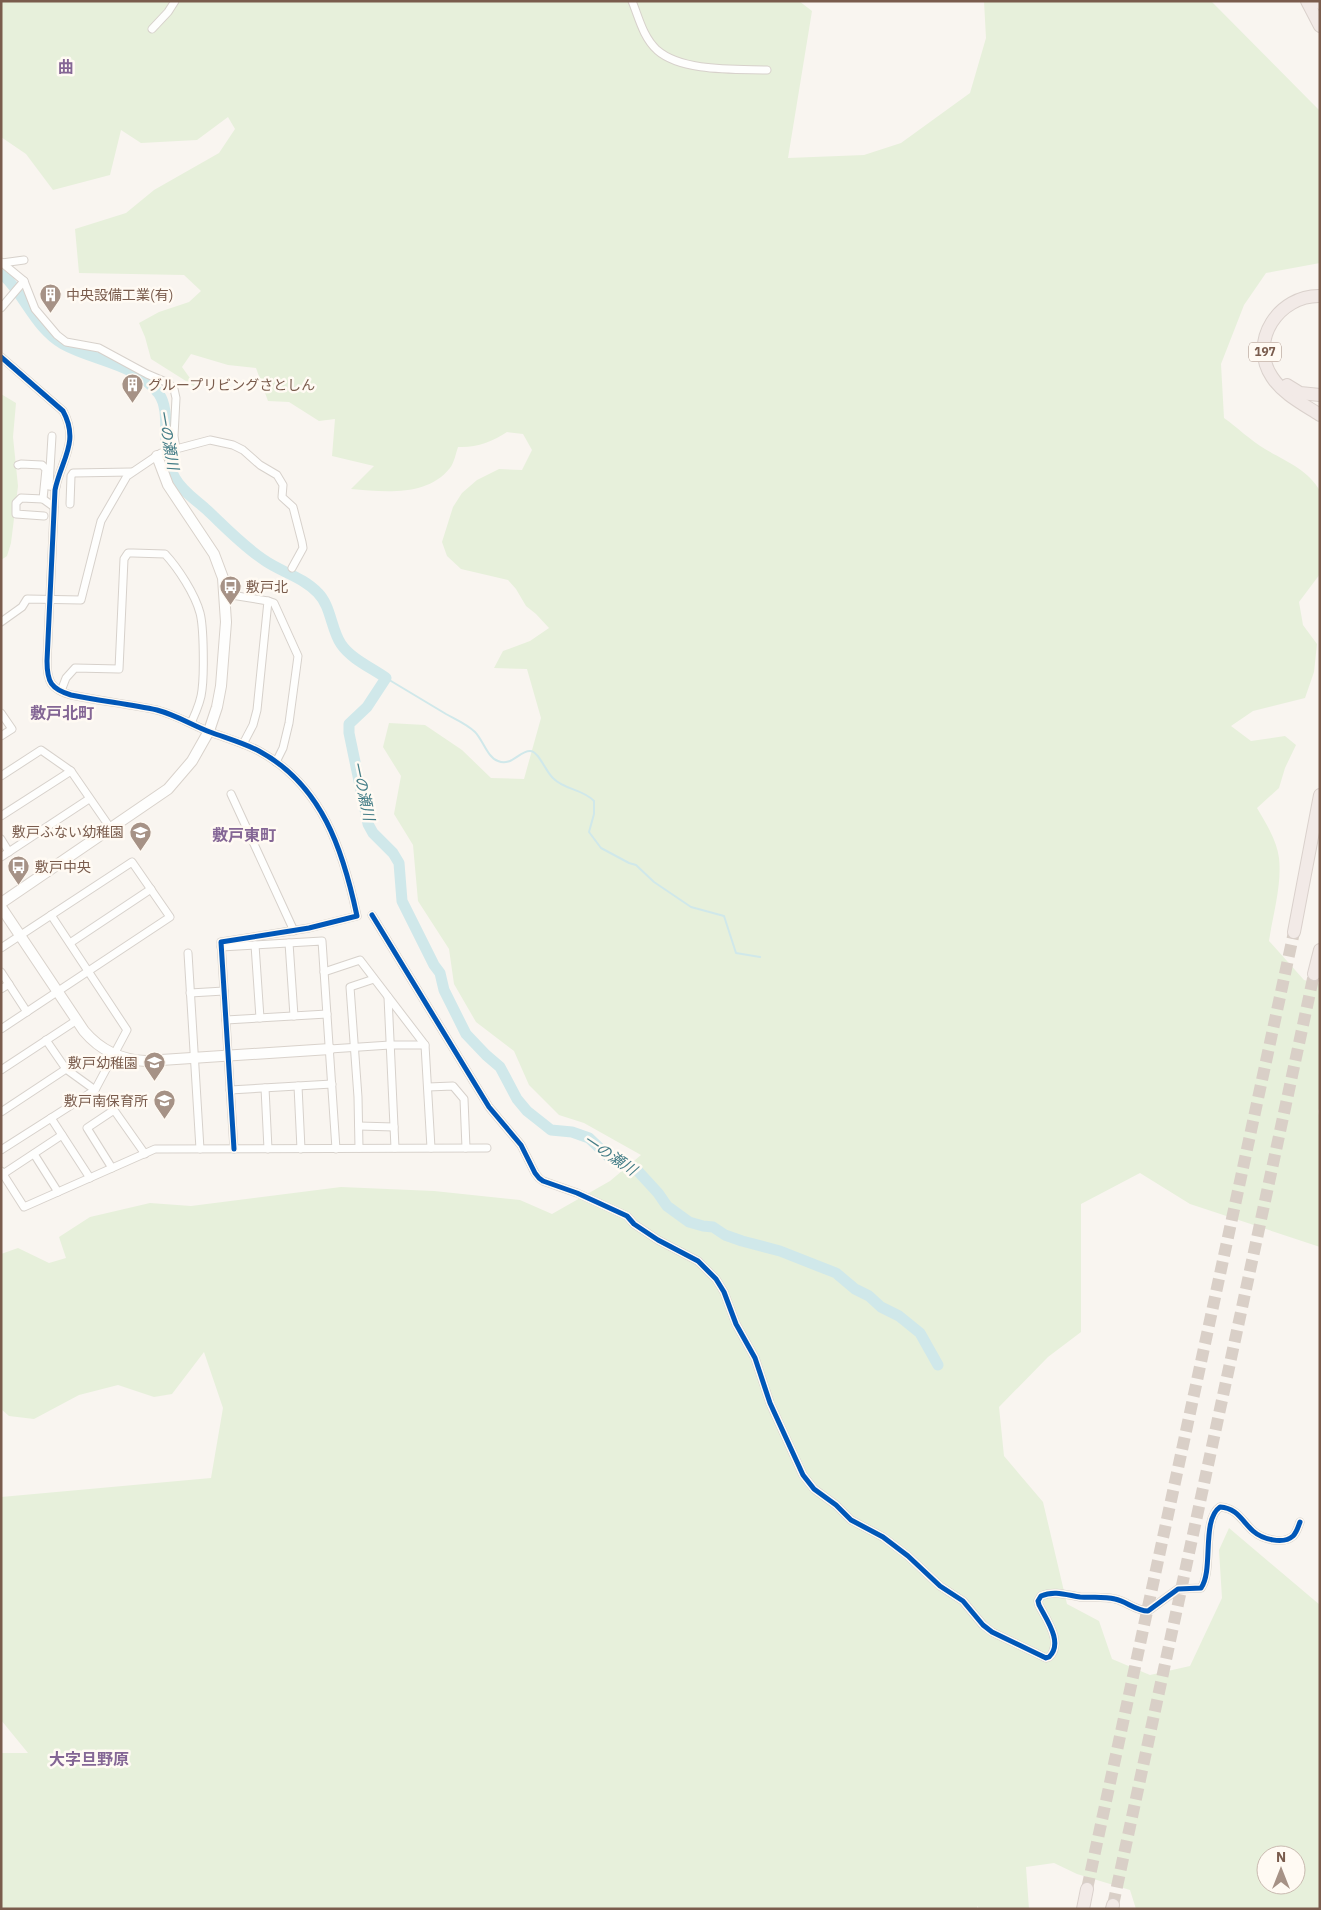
<svg xmlns="http://www.w3.org/2000/svg" width="1321" height="1910" font-family="'IBM Plex Sans','Noto Sans JP',sans-serif">
<style>
.green{fill:#e7f0db;fill-rule:evenodd}
.lines{fill:none;stroke-linecap:round;stroke-linejoin:round}
.stream{stroke:#d0e8ea;stroke-width:2}
.river{stroke:#d0e8ea;stroke-width:11}
.highway-tunnel{stroke:#d9cfc7;stroke-width:12;stroke-dasharray:12 6;stroke-linecap:butt}
.street-casing{stroke:#d7d1cb;stroke-width:9}
.secondary-casing{stroke:#d9d2cb;stroke-width:12}
.highway-casing{stroke:#dad1cc;stroke-width:14}
.street{stroke:#fefefd;stroke-width:7}
.secondary{stroke:#fefefd;stroke-width:10}
.highway{stroke:#f2eae7;stroke-width:12}
.cycleway-casing{stroke:#fffaf3;stroke-width:8}
.cycleway{stroke:#0057b8;stroke-width:5}
.labels{text-anchor:middle;stroke-width:5;stroke-linejoin:round;paint-order:stroke}
.shield{fill:#fffaf3;stroke:#a28b7f;stroke-width:1}
.shield-label{font-size:12px;font-weight:bold;fill:#7a5c4d}
.poi-label{font-size:14px;fill:#7a5c4d;stroke:#fffaf3;text-anchor:start}
.water-label{font-size:15px;font-style:italic;fill:#437c86;stroke:#fffaf3}
.quarter-label{font-size:16px;font-weight:bold;fill:#846695;stroke:#fffaf3}
</style>
<rect width="100%" height="100%" fill="#f9f5f0"/>
<g class="green">
<path d="M 1,1 L 799,1 L 812,11 L 788,158 L 864,155 L 901,143 L 970,93 L 986,38 L 984,1 L 1211,1 L 1320,111 L 1320,263 L 1266,273 L 1244,305 L 1221,364 L 1224,418 C 1238,428 1250,440 1265,449 C 1285,461 1308,469 1320,491 L 1320,574 L 1299,602 L 1303,625 L 1317,644 L 1314,672 L 1305,698 L 1253,711 L 1231,726 L 1251,741 L 1285,736 L 1296,745 L 1285,768 L 1279,788 L 1257,808 C 1266,823 1277,841 1279,858 C 1282,885 1273,914 1269,941 L 1304,980 L 1320,984 L 1320,1107 L 1318,1111 L 1320,1120 L 1320,1247 L 1190,1204 L 1140,1173 L 1081,1204 L 1081,1332 L 1048,1357 L 999,1407 L 1004,1456 L 1043,1502 L 1067,1604 L 1099,1621 L 1112,1659 L 1150,1675 L 1190,1666 L 1222,1598 L 1219,1550 L 1229,1528 L 1320,1605 L 1320,1909 L 1136,1909 L 1130,1890 L 1077,1874 L 1054,1863 L 1026,1867 L 1029,1909 L 980,1909 L 977,1906 L 977,1909 L 1,1909 L 1,1753 L 28,1753 L 1,1720 L 1,1497 L 211,1478 L 223,1408 L 204,1352 L 172,1394 L 154,1397 L 118,1385 L 79,1395 L 34,1419 L 9,1416 L 1,1409 L 1,1254 L 18,1248 L 49,1263 L 66,1258 L 59,1237 L 90,1217 L 150,1203 L 191,1206 L 341,1187 L 434,1191 L 520,1200 L 552,1214 L 610,1181 L 641,1155 L 584,1123 L 559,1115 L 529,1085 L 514,1051 L 476,1022 L 454,984 L 449,949 L 418,901 L 413,845 L 394,814 L 401,776 L 383,747 L 389,723 L 425,725 L 462,750 L 491,778 L 524,779 L 541,718 L 527,669 L 494,668 L 503,651 L 530,641 L 549,628 L 536,614 L 526,606 L 516,589 L 508,580 L 461,569 L 447,556 L 442,542 L 453,507 L 462,493 L 477,480 L 499,469 L 522,470 L 532,450 L 523,434 L 507,432 C 492,442 476,448 458,447 C 456,453 454,463 450,468 C 427,497 384,492 351,489 L 374,466 L 332,456 L 335,419 L 319,421 L 289,402 L 268,401 L 256,368 L 228,365 L 191,354 L 182,367 L 197,388 L 151,359 L 145,337 L 139,323 L 159,312 L 189,302 L 201,291 L 184,275 L 79,273 L 75,229 L 126,213 L 154,190 L 219,153 L 235,129 L 228,117 L 197,140 L 141,143 L 121,130 L 110,175 L 53,190 L 26,154 L 1,137 ZM 1266,1855 L 1296,1855 L 1296,1885 L 1266,1885 Z"/>
<path d="M 1,394 L 16,403 L 13,437 L 18,486 L 11,543 L 7,556 L 1,560 Z"/>
</g>
<g class="lines">
<path class="stream" d="M 386,678 C 406,690 426,702 446,714 C 455,719 467,724 475,732 C 483,740 487,757 498,761 C 511,767 519,751 530,751 C 539,751 546,773 554,779 C 565,790 583,789 594,801 L 594,814 L 589,832 L 601,848 L 629,863 L 636,865 L 654,882 L 691,907 L 724,916 L 736,953 L 760,957"/>
<path class="river" d="M 1,273 C 25,294 34,327 63,344 C 93,361 136,363 159,394 C 168,407 165,427 166,442 C 166,453 169,468 175,478 C 182,491 196,500 207,510 C 225,527 243,546 264,560 C 281,572 303,577 318,593 C 331,606 331,629 341,644 C 351,659 372,668 386,678 L 367,707 L 349,724 L 349,733 L 368,824 L 373,833 L 393,853 L 399,863 L 402,901 L 434,965 L 440,973 L 444,990 L 466,1034 L 486,1055 L 500,1067 L 517,1099 L 527,1111 L 546,1126 L 551,1130 L 572,1132 L 589,1138 L 610,1158 L 636,1169 L 658,1193 L 667,1206 L 689,1222 L 703,1226 L 713,1227 L 725,1235 L 742,1241 L 780,1251 L 836,1273 L 855,1289 L 869,1296 L 881,1307 L 899,1316 L 920,1333 L 938,1365"/>
<g class="highway-tunnel">
<path d="M 1087,1889 L 1294,932"/>
<path d="M 1113,1905 L 1314,974"/>
</g>
<defs>
<g id="street">
<path d="M 632,1 C 639,18 643,37 657,50 C 682,72 735,69 767,70"/>
<path d="M 152,29 L 168,12 L 175,1"/>
<path d="M 1,262 L 24,281 L 35,309 L 57,335 L 66,342 L 99,348 L 147,374 L 168,383 L 174,389 L 176,398 L 174,436 L 176,449"/>
<path d="M 2,263 L 24,260"/>
<path d="M 1,308 L 24,281"/>
<path d="M 1,357 L 63,411 C 80,442 61,460 55,490 L 47,661 C 47,682 51,689 71,695 C 100,701 129,704 157,710 C 176,715 192,725 210,732 C 226,738 244,743 259,751 C 322,785 343,850 357,916 L 309,928 L 221,942 L 234,1149"/>
<path d="M 52,436 L 49,486 L 56,487"/>
<path d="M 18,465 L 21,464 L 42,465 L 46,469 L 43,499"/>
<path d="M 70,504 L 71,476 L 73,473 L 131,472"/>
<path d="M 44,516 L 16,514 L 16,503 L 21,498 L 43,499 L 54,507"/>
<path d="M 225,594 L 268,601 L 257,710 L 253,725 L 243,744"/>
<path d="M 268,601 L 274,603 L 298,656 L 289,723 L 283,748 L 276,762"/>
<path d="M 1,622 L 22,607 L 27,599 L 81,600 L 101,521 L 127,476 L 161,453 L 210,440 L 233,445 L 243,450 L 260,465 L 277,475 L 283,485 L 282,497 L 293,507 L 302,542 L 303,548 L 292,568"/>
<path d="M 61,691 L 66,678 L 75,668 L 119,669 L 124,559 L 128,553 L 133,553 L 165,554 C 178,568 195,594 200,613 C 204,628 204,675 202,690 C 201,702 196,712 191,723"/>
<path d="M 1,713 L 12,729 L 1,736"/>
<path d="M 1,776 L 41,750 L 71,771 L 109,826"/>
<path d="M 231,794 L 294,931"/>
<path d="M 1,816 L 71,771"/>
<path d="M 1,839 L 9,852"/>
<path d="M 1,857 L 89,799"/>
<path d="M 372,915 L 489,1107 L 521,1145 L 535,1173 L 539,1178 L 543,1181 L 577,1193 L 627,1216 L 634,1224 L 658,1240 L 698,1261 L 716,1279 L 724,1292 L 736,1324 L 755,1358 L 770,1403 L 803,1475 L 814,1489 L 836,1505 L 851,1520 L 883,1537 L 908,1556 L 940,1586 L 963,1601 L 983,1625 L 992,1632 L 1046,1658 L 1049,1657 C 1064,1643 1046,1619 1039,1605 L 1038,1601 L 1041,1596 C 1054,1590 1067,1595 1080,1597 C 1091,1598 1103,1596 1115,1599 C 1126,1601 1136,1611 1148,1611 L 1178,1589 L 1201,1588 C 1214,1570 1201,1520 1220,1507 C 1237,1508 1242,1521 1253,1531 C 1262,1539 1283,1545 1293,1536 C 1297,1532 1298,1527 1300,1522"/>
<path d="M 70,943 L 151,889"/>
<path d="M 289,943 L 294,1016"/>
<path d="M 255,945 L 260,1018"/>
<path d="M 221,947 L 322,941 L 336,1149"/>
<path d="M 1,948 L 132,862 L 170,917 L 1,1029"/>
<path d="M 188,953 L 200,1149"/>
<path d="M 1,972 L 27,1012"/>
<path d="M 324,972 L 360,960 L 425,1045 L 431,1148"/>
<path d="M 1,989 L 9,984"/>
<path d="M 190,993 L 224,991"/>
<path d="M 388,997 L 395,1148"/>
<path d="M 226,1020 L 327,1014"/>
<path d="M 46,1040 L 66,1069 L 95,1090"/>
<path d="M 330,1049 L 390,1045 L 425,1045"/>
<path d="M 1,1070 L 77,1020"/>
<path d="M 298,1086 L 301,1149"/>
<path d="M 428,1087 L 453,1086 L 464,1099 L 466,1148"/>
<path d="M 265,1088 L 268,1149"/>
<path d="M 230,1090 L 332,1084"/>
<path d="M 1,1112 L 66,1069"/>
<path d="M 51,1118 L 90,1178"/>
<path d="M 359,1126 L 394,1127"/>
<path d="M 359,1148 L 358,1097 L 350,987 L 374,979"/>
<path d="M 1,1150 L 95,1090 L 127,1030 L 51,915"/>
<path d="M 34,1154 L 58,1192"/>
<path d="M 112,1168 L 87,1128 L 114,1110 L 145,1154"/>
<path d="M 1,1171 L 24,1207 L 155,1149 L 487,1148"/>
<path d="M 3,1174 L 62,1135"/>
</g>
<g id="secondary">
<path d="M 1,903 L 168,789 L 192,761 L 209,731 L 217,707 L 221,686 L 226,622 L 223,578 L 214,554 L 168,485 L 157,456"/>
<path d="M 1,907 L 84,1031 C 100,1050 121,1060 146,1061 L 330,1049"/>
</g>
<g id="highway">
<path d="M 1307,1 L 1320,26"/>
<path d="M 1319,1 L 1320,3"/>
<path d="M 1320,296 C 1279,295 1248,341 1272,377 C 1283,394 1303,404 1320,415"/>
<path d="M 1287,385 L 1300,393 L 1320,395"/>
<path d="M 1294,932 L 1320,795"/>
<path d="M 1314,974 L 1320,950"/>
<path d="M 1083,1909 L 1087,1889"/>
<path d="M 1112,1909 L 1113,1905"/>
</g>
</defs>
<use href="#street" class="street-casing"/>
<use href="#secondary" class="secondary-casing"/>
<use href="#highway" class="highway-casing"/>
<use href="#street" class="street"/>
<use href="#secondary" class="secondary"/>
<use href="#highway" class="highway"/>
<defs>
<g id="cycleway">
<path d="M 1,357 L 63,411 C 80,442 61,460 55,490 L 47,661 C 47,682 51,689 71,695 C 100,701 129,704 157,710 C 176,715 192,725 210,732 C 226,738 244,743 259,751 C 322,785 343,850 357,916 L 309,928 L 221,942 L 234,1149"/>
<path d="M 372,915 L 489,1107 L 521,1145 L 535,1173 L 539,1178 L 543,1181 L 577,1193 L 627,1216 L 634,1224 L 658,1240 L 698,1261 L 716,1279 L 724,1292 L 736,1324 L 755,1358 L 770,1403 L 803,1475 L 814,1489 L 836,1505 L 851,1520 L 883,1537 L 908,1556 L 940,1586 L 963,1601 L 983,1625 L 992,1632 L 1046,1658 L 1049,1657 C 1064,1643 1046,1619 1039,1605 L 1038,1601 L 1041,1596 C 1054,1590 1067,1595 1080,1597 C 1091,1598 1103,1596 1115,1599 C 1126,1601 1136,1611 1148,1611 L 1178,1589 L 1201,1588 C 1214,1570 1201,1520 1220,1507 C 1237,1508 1242,1521 1253,1531 C 1262,1539 1283,1545 1293,1536 C 1297,1532 1298,1527 1300,1522"/>
</g>
</defs>
<use href="#cycleway" class="cycleway-casing"/>
<use href="#cycleway" class="cycleway"/>
</g>
<defs>
<symbol id="building-pin" viewBox="-11 -11 22 30"><path d="M0 17L-7.5 6A9.5 9.5 0 1 1 7.5 6Z" fill="#a69286" stroke="#fffaf3"/><path d="M-4-6H4V6H1V3H-1V6H-4ZM-2.5-4.3h1.7v1.8h-1.7ZM.8-4.3h1.7v1.8H.8ZM-2.5-1h1.7V.8h-1.7ZM.8-1h1.7V.8H.8Z" fill="#fff"/></symbol>
<symbol id="bus-pin" viewBox="-11 -11 22 30"><path d="M0 17L-7.5 6A9.5 9.5 0 1 1 7.5 6Z" fill="#a69286" stroke="#fffaf3"/><path d="M-5-6H5V4H4V6H2V4H-2V6H-4V4H-5ZM-3.5-4V0h7V-4ZM-3.5 1.2v1.5H-2V1.2ZM2 1.2v1.5H3.5V1.2Z" fill="#fff"/></symbol>
<symbol id="school-pin" viewBox="-11 -11 22 30"><path d="M0 17L-7.5 6A9.5 9.5 0 1 1 7.5 6Z" fill="#a69286" stroke="#fffaf3"/><path d="M0-5L7-2L0 1L-7-2ZM-4 1L0 2.5L4 1V4Q0 6-4 4Z" fill="#fff"/></symbol>
</defs>
<g fill-rule="evenodd">
<use href="#building-pin" x="38" y="282" width="25" height="34"/>
<use href="#building-pin" x="120" y="372" width="25" height="34"/>
<use href="#bus-pin" x="218" y="574" width="25" height="34"/>
<use href="#school-pin" x="128" y="820" width="25" height="34"/>
<use href="#bus-pin" x="6" y="854" width="25" height="34"/>
<use href="#school-pin" x="142" y="1050" width="25" height="34"/>
<use href="#school-pin" x="152" y="1088" width="25" height="34"/>
</g>
<g class="labels">
<rect class="shield" x="1249" y="342.5" width="32" height="19" rx="4"/>
<g class="shield-label">
<text x="1265" y="356">197</text>
</g>
<g class="poi-label">
<text x="66" y="300">中央設備工業(有)</text>
<text x="148" y="390">グループリビングさとしん</text>
<text x="246" y="592">敷戸北</text>
<text x="124" y="837" text-anchor="end">敷戸ふない幼稚園</text>
<text x="35" y="872">敷戸中央</text>
<text x="138" y="1068" text-anchor="end">敷戸幼稚園</text>
<text x="148" y="1106" text-anchor="end">敷戸南保育所</text>
</g>
<g class="water-label">
<text transform="translate(168 440) rotate(80)" y="5">一の瀬川</text>
<text transform="translate(363 791) rotate(78)" y="5">一の瀬川</text>
<text transform="translate(610 1155) rotate(34)" y="5">一の瀬川</text>
</g>
<g class="quarter-label">
<text x="66" y="73">曲</text>
<text x="62" y="719">敷戸北町</text>
<text x="244" y="841">敷戸東町</text>
<text x="89" y="1765">大字旦野原</text>
</g>
</g>
<rect width="1321" height="1910" fill="none" stroke="#7a5c4d" stroke-width="5"/>
<g transform="translate(1281 1870)"><circle r="24" fill="#fffaf3" stroke="#cabbb1"/>
<path d="M0-4L9 19L0 12L-9 19Z" fill="#a69286"/>
<text y="-8" font-size="14" font-weight="bold" text-anchor="middle" fill="#7a5c4d">N</text>
</g>
</svg>
